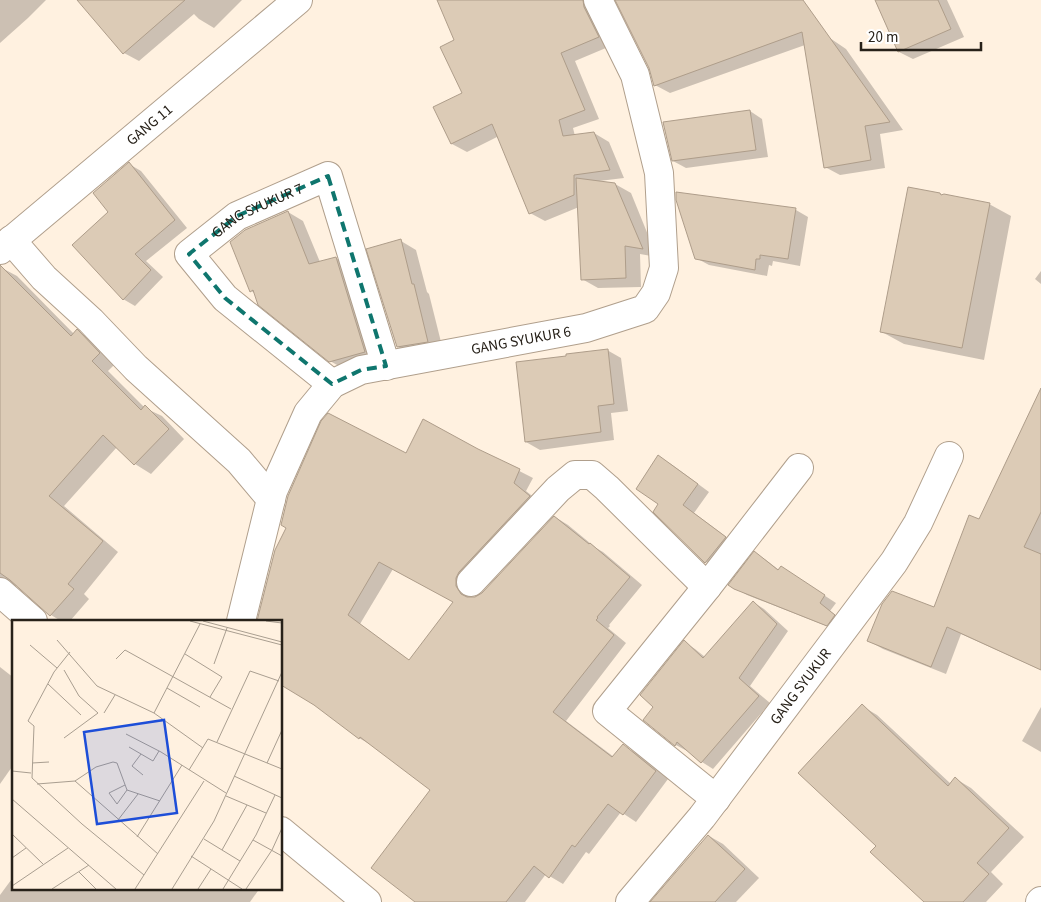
<svg xmlns="http://www.w3.org/2000/svg" width="1041" height="902" font-family="'Source Sans 3',sans-serif">
<style>
.shadow{fill:#0003;fill-rule:evenodd}
.building{fill:#dccbb6;stroke:#ae9d8a;fill-rule:evenodd}
.lines{fill:none;stroke-linecap:round;stroke-linejoin:round}
.street-casing{stroke:#b09f8c;stroke-width:30}
.street{stroke:#fff;stroke-width:28}
.marked{fill:none;stroke:#0f766e;stroke-width:4;stroke-dasharray:10 6;stroke-linejoin:round}
.labels{text-anchor:middle;stroke-width:4.5;stroke-linejoin:round;paint-order:stroke}
.street-label{font-size:15px;fill:#272119;stroke:#fff}
.inset-road{fill:none;stroke:#a99e90;stroke-width:1}
.view{fill:#1d4ed8;fill-opacity:0.15;stroke:#1d4ed8;stroke-width:2.5}
.inset-edge{fill:none;stroke:#272119;stroke-width:2.5}
</style>
<rect width="100%" height="100%" fill="#fff1e0"/>
<g class="shadow">
<path d="M 0,0 L 46,0 L 28,18 L 0,43 Z"/>
<path d="M 79,0 L 242,0 L 214,28 L 199,19 L 194,14 L 139,61 L 124,53 Z"/>
<path d="M 438,0 L 600,0 L 613,45 L 575,61 L 599,119 L 573,128 L 575,136 L 594,133 L 609,142 L 624,178 L 599,181 L 615,184 L 631,193 L 657,257 L 640,254 L 641,287 L 598,288 L 582,279 L 579,207 L 545,221 L 530,213 L 499,136 L 467,152 L 452,144 L 463,94 L 456,41 Z"/>
<path d="M 617,0 L 774,0 L 846,49 L 903,130 L 880,134 L 885,168 L 840,175 L 825,167 L 805,45 L 670,93 L 655,85 L 650,68 Z"/>
<path d="M 876,0 L 947,0 L 964,37 L 913,59 L 899,52 Z"/>
<path d="M 750,111 L 762,119 L 768,157 L 686,168 L 673,161 Z"/>
<path d="M 129,164 L 141,171 L 187,228 L 146,261 L 163,277 L 135,306 L 123,299 L 109,212 Z"/>
<path d="M 677,193 L 796,210 L 808,217 L 800,266 L 773,261 L 772,266 L 769,265 L 767,276 L 709,265 L 696,258 Z"/>
<path d="M 942,196 L 989,204 L 1011,216 L 984,360 L 904,344 L 882,332 Z"/>
<path d="M 288,212 L 303,221 L 320,262 L 336,258 L 351,267 L 380,360 L 346,370 L 330,361 L 256,294 L 251,291 Z"/>
<path d="M 401,241 L 416,250 L 427,292 L 429,294 L 443,350 L 413,356 L 398,347 Z"/>
<path d="M 0,267 L 17,276 L 74,334 L 77,331 L 94,340 L 116,363 L 108,371 L 145,408 L 162,416 L 184,439 L 151,474 L 135,464 L 117,447 L 64,506 L 118,552 L 84,594 L 89,599 L 70,621 L 61,621 L 51,615 L 18,586 L 10,587 L 0,581 Z"/>
<path d="M 1041,271 L 1041,284 L 1035,279 Z"/>
<path d="M 607,350 L 621,358 L 628,411 L 611,413 L 614,440 L 540,450 L 526,442 Z"/>
<path d="M 1041,424 L 1041,670 L 961,634 L 946,674 L 883,649 L 869,641 L 935,609 L 980,521 Z"/>
<path d="M 478,450 L 533,478 L 526,491 L 542,504 L 469,595 L 471,598 L 475,598 L 483,594 L 555,517 L 568,525 L 596,548 L 603,552 L 642,585 L 609,625 L 610,626 L 608,628 L 626,643 L 566,721 L 614,757 L 623,746 L 636,753 L 668,779 L 636,822 L 621,812 L 589,854 L 586,852 L 563,884 L 546,874 L 525,902 L 417,902 L 432,790 L 373,746 L 359,738 L 315,704 L 406,454 ZM 393,569 L 454,602 L 410,661 L 360,624 Z"/>
<path d="M 659,457 L 671,464 L 709,492 L 694,513 L 737,545 L 718,569 L 706,562 L 655,511 L 660,504 Z"/>
<path d="M 755,553 L 766,560 L 779,570 L 793,575 L 836,603 L 830,611 L 845,622 L 839,631 L 747,595 L 735,588 Z"/>
<path d="M 753,602 L 764,609 L 788,631 L 750,686 L 770,703 L 713,769 L 702,762 L 688,750 L 687,751 L 676,745 L 655,707 L 684,642 L 695,649 L 705,657 Z"/>
<path d="M 0,667 L 14,678 L 14,764 L 0,784 Z"/>
<path d="M 862,706 L 877,715 L 951,784 L 956,779 L 971,788 L 1024,837 L 991,872 L 1003,884 L 986,902 L 926,902 Z"/>
<path d="M 1041,707 L 1041,752 L 1022,741 Z"/>
<path d="M 709,836 L 723,844 L 759,878 L 736,902 L 652,902 Z"/>
<path d="M 14,876 L 14,888 L 260,888 L 250,902 L 0,902 L 0,895 Z"/>
</g>
<g class="building">
<path d="M 77,0 L 185,0 L 123,54 Z"/>
<path d="M 437,0 L 583,0 L 584,7 L 599,37 L 561,53 L 585,110 L 559,120 L 563,136 L 594,132 L 610,170 L 574,175 L 574,195 L 529,214 L 492,124 L 451,144 L 433,107 L 462,93 L 440,47 L 454,40 Z"/>
<path d="M 615,0 L 803,0 L 890,122 L 865,126 L 871,160 L 824,168 L 802,32 L 654,86 L 649,68 Z"/>
<path d="M 875,0 L 938,0 L 951,29 L 898,52 Z"/>
<path d="M 750,110 L 756,150 L 672,161 L 663,122 Z"/>
<path d="M 129,162 L 175,220 L 135,254 L 151,270 L 123,300 L 72,245 L 108,212 L 93,193 Z"/>
<path d="M 576,178 L 615,183 L 643,249 L 625,246 L 626,278 L 581,280 Z"/>
<path d="M 908,187 L 940,193 L 941,195 L 944,194 L 990,203 L 962,348 L 880,332 Z"/>
<path d="M 676,192 L 796,208 L 788,259 L 760,255 L 760,259 L 756,259 L 755,270 L 695,259 L 676,200 Z"/>
<path d="M 288,211 L 309,264 L 336,257 L 365,352 L 329,362 L 258,305 L 253,290 L 250,292 L 230,242 L 245,230 Z"/>
<path d="M 401,239 L 412,284 L 414,284 L 428,342 L 397,347 L 366,249 Z"/>
<path d="M 0,265 L 71,336 L 77,329 L 80,332 L 100,353 L 92,361 L 141,410 L 145,405 L 169,429 L 134,465 L 103,435 L 49,496 L 103,541 L 68,584 L 74,589 L 50,616 L 10,580 L 0,573 Z"/>
<path d="M 608,349 L 614,404 L 598,406 L 601,432 L 525,442 L 516,362 L 566,356 L 566,354 Z"/>
<path d="M 1041,388 L 1041,512 L 1024,547 L 1041,554 L 1041,670 L 947,627 L 931,667 L 867,641 L 882,604 L 892,591 L 934,607 L 969,515 L 979,519 Z"/>
<path d="M 328,413 L 406,453 L 423,419 L 478,449 L 520,469 L 514,483 L 530,496 L 459,572 L 456,578 L 456,586 L 461,594 L 467,597 L 475,597 L 482,593 L 554,516 L 589,544 L 590,543 L 630,577 L 597,617 L 598,618 L 596,620 L 614,635 L 553,712 L 612,757 L 623,744 L 656,771 L 623,815 L 608,804 L 575,847 L 572,845 L 549,878 L 534,866 L 506,902 L 415,902 L 371,868 L 430,790 L 360,737 L 359,739 L 314,705 L 281,685 L 281,621 L 257,621 L 275,550 L 286,528 L 281,525 L 288,496 L 321,421 ZM 379,562 L 453,602 L 409,660 L 348,615 Z"/>
<path d="M 658,455 L 698,484 L 683,505 L 726,537 L 705,563 L 653,512 L 658,504 L 636,489 Z"/>
<path d="M 754,551 L 778,570 L 781,566 L 825,595 L 820,603 L 835,615 L 827,626 L 734,589 L 728,585 Z"/>
<path d="M 753,601 L 777,624 L 739,678 L 759,696 L 701,763 L 677,742 L 675,746 L 643,720 L 653,707 L 640,695 L 684,640 L 703,658 Z"/>
<path d="M 862,704 L 948,786 L 955,777 L 1009,828 L 977,863 L 989,874 L 963,902 L 924,902 L 870,852 L 876,846 L 798,773 Z"/>
<path d="M 708,835 L 745,869 L 715,902 L 650,902 Z"/>
</g>
<g class="lines">
<defs>
<g id="street">
<path d="M 11,240 L 44,278 L 91,321 L 136,368 L 239,461 L 271,499"/>
<path id="s1" d="M 0,250 L 298,0"/>
<path id="s2" d="M 332,384 L 225,298 L 189,254 L 237,216 L 328,176 L 386,366"/>
<path d="M 471,582 L 558,489 L 575,475 L 592,475 L 607,488 L 707,587"/>
<path d="M 0,592 L 33,621"/>
<path id="s3" d="M 241,621 L 273,491 L 308,413 L 332,384 L 361,370 L 586,328 L 645,309 L 656,293 L 664,268 L 659,173 L 635,75 L 598,0"/>
<path d="M 716,799 L 607,711 L 707,587 L 799,468"/>
<path d="M 281,831 L 367,902"/>
<path id="s4" d="M 630,902 L 702,817 L 894,562 L 918,523 L 949,456"/>
<path d="M 1040,902 L 1041,901"/>
</g>
</defs>
<use href="#street" class="street-casing"/>
<use href="#street" class="street"/>
</g>
<path class="marked" d="M 328,176 L 386,366 L 361,370 L 332,384 L 225,298 L 189,254 L 237,216 Z"/>
<g class="labels">
<g class="street-label">
<text dy="5" stroke="none"><textPath href="#s1" startOffset="195">GANG 11</textPath></text>
<text dy="5" stroke="none"><textPath href="#s2" startOffset="276">GANG SYUKUR 7</textPath></text>
<text dy="5" stroke="none"><textPath href="#s3" startOffset="452">GANG SYUKUR 6</textPath></text>
<text dy="5" stroke="none"><textPath href="#s4" startOffset="275">GANG SYUKUR</textPath></text>
</g>
</g>
<g transform="translate(12 620)">
<rect width="270" height="270" fill="#fff1e0"/>
<path class="inset-road" d="M 178,1 L 270,25M 191,1 L 270,22M 254,1 L 270,3M 45,20 L 85,66 L 142,93 L 191,128M 18,25 L 45,48M 58,32 L 42,52 L 16,101 L 22,106 L 20,158 L 70,204 L 132,255M 173,34 L 210,57 L 198,77M 104,39 L 113,30 L 219,89M 202,44 L 215,8M 36,64 L 69,95M 155,68 L 188,87M 92,93 L 103,75M 142,93 L 188,4M 114,114 L 149,132 L 214,173M 52,118 L 86,93 L 67,76 L 52,50M 205,122 L 238,51 L 267,61M 117,127 L 141,141 L 147,131M 129,134 L 120,146 L 131,155M 20,143 L 37,142M 255,143 L 270,110M 177,150 L 196,119 L 270,149M 0,151 L 19,153M 222,156 L 270,178M 63,161 L 146,234M 25,164 L 63,161 L 84,147 L 101,142 L 105,143 L 115,170 L 148,181M 113,165 L 97,173 L 105,184 L 115,170M 214,176 L 254,193M 0,179 L 104,269M 106,200 L 126,174M 0,214 L 31,244M 125,217 L 170,145M 192,219 L 228,241M 241,220 L 270,236M 210,230 L 235,185M 179,236 L 230,269M 0,238 L 14,228M 67,252 L 84,269M 0,266 L 56,228M 40,269 L 77,245M 123,269 L 192,161M 160,269 L 202,201 L 270,52M 186,269 L 199,249M 211,269 L 244,215 L 263,175M 234,269 L 260,230 L 270,208"/>
<path class="view" d="M 152,100 L 165,193 L 85,204 L 72,112 Z"/>
<rect width="270" height="270" class="inset-edge"/>
</g>
<path d="M861 42v8h120v-8" fill="none" stroke="#272119" stroke-width="2.5"/>
<text x="868" y="42" font-size="15" fill="#272119" stroke="#ffffff" stroke-width="4" paint-order="stroke">20 m</text>
</svg>
